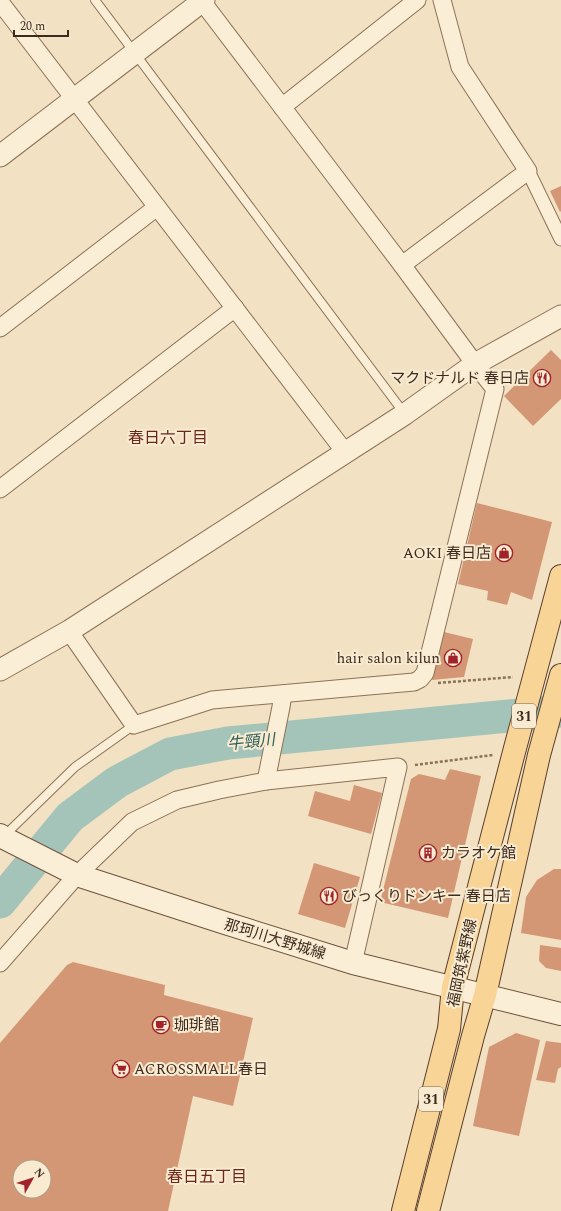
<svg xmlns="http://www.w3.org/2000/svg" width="561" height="1211" font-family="Spectral,'Noto Sans JP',serif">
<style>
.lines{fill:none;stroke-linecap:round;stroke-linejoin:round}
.river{stroke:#a5c4b9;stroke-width:33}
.building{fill:#d39775;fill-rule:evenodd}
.service-casing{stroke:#8d7157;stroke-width:10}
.pedestrian-casing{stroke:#8d7157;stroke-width:15}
.minor-casing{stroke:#8d7157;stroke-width:19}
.tertiary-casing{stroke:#8d7157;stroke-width:23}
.secondary-casing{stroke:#6f523b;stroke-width:24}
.primary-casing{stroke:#5a3f2c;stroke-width:24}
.path{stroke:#8d7157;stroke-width:2.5;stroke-dasharray:3 2;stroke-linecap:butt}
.service{stroke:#fbeed6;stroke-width:8}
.pedestrian{stroke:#fbeed6;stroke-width:13}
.minor{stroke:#fbeed6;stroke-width:17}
.tertiary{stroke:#fbeed6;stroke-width:21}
.secondary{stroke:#fbeed6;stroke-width:22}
.primary{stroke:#f8d597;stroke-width:22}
.labels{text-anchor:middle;stroke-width:4;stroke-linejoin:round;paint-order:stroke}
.shield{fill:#f8ebd2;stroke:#746453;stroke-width:1}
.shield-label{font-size:14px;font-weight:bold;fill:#3c2a1d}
.poi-label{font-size:15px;fill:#3c2a1d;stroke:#f8ebd2;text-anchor:start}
.street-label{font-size:15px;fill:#3c2a1d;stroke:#f8ebd2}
.neighbourhood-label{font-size:16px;fill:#6c2619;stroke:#f8ebd2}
.water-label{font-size:16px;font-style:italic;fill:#2b5d57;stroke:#f8ebd2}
</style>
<rect width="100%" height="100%" fill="#f2e1c2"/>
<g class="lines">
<path class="river" d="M 0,902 L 70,817 L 117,782 L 170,754 L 228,743 L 561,711"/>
</g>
<g class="building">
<path d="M 561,186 L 561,211 L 560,212 L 550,191 Z"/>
<path d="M 551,350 L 561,360 L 561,399 L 533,426 L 504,396 Z"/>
<path d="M 477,503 L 552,522 L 532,600 L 511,592 L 507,605 L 487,600 L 488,591 L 458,584 Z"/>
<path d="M 444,632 L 473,639 L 464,677 L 432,680 Z"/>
<path d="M 450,769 L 481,776 L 448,918 L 380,902 L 411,779 L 419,774 L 445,780 Z"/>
<path d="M 354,785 L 382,793 L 371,834 L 308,816 L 315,791 L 350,801 Z"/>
<path d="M 314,863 L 360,877 L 345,928 L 298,914 Z"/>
<path d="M 554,869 L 561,869 L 561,940 L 521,933 L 526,897 L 537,880 Z"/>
<path d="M 540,945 L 561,948 L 561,971 L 546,968 L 539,961 Z"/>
<path d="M 73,962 L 165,985 L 164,995 L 253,1018 L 233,1106 L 193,1096 L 168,1211 L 0,1211 L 0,1043 L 67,965 ZM 20,1167 L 44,1167 L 44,1191 L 20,1191 Z"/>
<path d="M 516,1033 L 540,1040 L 519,1136 L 473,1126 L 489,1047 Z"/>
<path d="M 546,1041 L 561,1043 L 561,1067 L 558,1069 L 555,1083 L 536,1080 Z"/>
</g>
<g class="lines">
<defs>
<g id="service">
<path d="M 95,0 L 404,413"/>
<path d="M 3,837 L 75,767 L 134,725"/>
</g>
<path id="pedestrian" d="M 528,171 L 561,239"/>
<g id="minor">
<path d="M 0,2 L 345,452"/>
<path d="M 282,107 L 417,0"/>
<path d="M 402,265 L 528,171 L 460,67 L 442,0"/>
<path d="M 0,328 L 157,207"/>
<path d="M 0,489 L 235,308"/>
<path d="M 69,631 L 134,725 L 212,700 L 414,682 L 420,679 L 425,673 L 495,389 L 475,364 L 402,265 L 201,0"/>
<path d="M 266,781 L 281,707 L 283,694"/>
<path d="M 0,963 L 77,875 L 132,822 L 177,800 L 219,790 L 266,781 L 398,767 L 353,963"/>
</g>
<g id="tertiary">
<path d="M 0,156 L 204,0"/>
<path d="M 0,670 L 69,631 L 405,414 L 475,364 L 561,316"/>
</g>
<path id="secondary" d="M 0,835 L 6,839 L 77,875 L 222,922 L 353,963 L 561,1014"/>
<g id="primary">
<path d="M 403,1211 L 449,1029 L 453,987 L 514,752 L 561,576"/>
<path d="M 428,1211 L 473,1036 L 485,995 L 539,755 L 561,675"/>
</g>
</defs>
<use href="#service" class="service-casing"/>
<use href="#pedestrian" class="pedestrian-casing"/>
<use href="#minor" class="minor-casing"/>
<use href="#tertiary" class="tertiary-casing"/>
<use href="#secondary" class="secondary-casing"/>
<use href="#primary" class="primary-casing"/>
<g class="path">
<path d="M 438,683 L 513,677"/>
<path d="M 415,765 L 493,755"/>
</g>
<use href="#service" class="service"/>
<use href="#pedestrian" class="pedestrian"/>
<use href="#minor" class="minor"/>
<use href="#tertiary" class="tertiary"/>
<use href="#secondary" class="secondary"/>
<use href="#primary" class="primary"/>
</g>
<defs>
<symbol id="restaurant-ring" viewBox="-11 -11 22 22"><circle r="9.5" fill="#f8ebd2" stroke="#a12229" stroke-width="1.5"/><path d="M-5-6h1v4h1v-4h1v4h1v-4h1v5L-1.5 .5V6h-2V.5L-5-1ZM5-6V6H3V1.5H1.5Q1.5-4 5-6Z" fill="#a12229"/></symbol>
<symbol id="shop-ring" viewBox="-11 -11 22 22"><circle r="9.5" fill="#f8ebd2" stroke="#a12229" stroke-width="1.5"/><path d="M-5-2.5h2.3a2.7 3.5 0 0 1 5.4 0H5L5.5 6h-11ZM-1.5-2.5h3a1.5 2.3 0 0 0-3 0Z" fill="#a12229"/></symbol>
<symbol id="building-ring" viewBox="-11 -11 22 22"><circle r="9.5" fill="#f8ebd2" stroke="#a12229" stroke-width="1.5"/><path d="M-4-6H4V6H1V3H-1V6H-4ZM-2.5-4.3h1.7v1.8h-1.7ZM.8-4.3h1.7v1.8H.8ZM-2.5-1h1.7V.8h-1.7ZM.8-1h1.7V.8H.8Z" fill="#a12229"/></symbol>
<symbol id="cafe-ring" viewBox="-11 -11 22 22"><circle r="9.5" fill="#f8ebd2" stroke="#a12229" stroke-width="1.5"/><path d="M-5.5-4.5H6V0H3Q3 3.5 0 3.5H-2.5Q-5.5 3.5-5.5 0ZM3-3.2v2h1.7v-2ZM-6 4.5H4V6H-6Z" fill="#a12229"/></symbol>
<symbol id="supermarket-ring" viewBox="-11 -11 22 22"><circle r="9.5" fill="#f8ebd2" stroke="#a12229" stroke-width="1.5"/><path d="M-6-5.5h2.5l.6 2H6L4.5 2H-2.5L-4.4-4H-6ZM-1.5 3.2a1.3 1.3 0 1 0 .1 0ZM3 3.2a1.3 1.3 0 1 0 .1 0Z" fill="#a12229"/></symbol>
</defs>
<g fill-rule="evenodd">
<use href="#restaurant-ring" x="532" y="368" width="20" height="20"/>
<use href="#shop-ring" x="494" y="543" width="20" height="20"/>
<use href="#shop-ring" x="443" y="648" width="20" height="20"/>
<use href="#building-ring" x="418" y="843" width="20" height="20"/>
<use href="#restaurant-ring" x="319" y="886" width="20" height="20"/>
<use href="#cafe-ring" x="151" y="1015" width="20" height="20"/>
<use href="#supermarket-ring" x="111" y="1059" width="20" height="20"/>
</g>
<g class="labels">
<g class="shield">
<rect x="512" y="704" width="24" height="24" rx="3"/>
<rect x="419" y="1087" width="24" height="24" rx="3"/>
</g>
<g class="shield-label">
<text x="524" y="721">31</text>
<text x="431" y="1104">31</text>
</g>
<g class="poi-label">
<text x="529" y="383" text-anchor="end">マクドナルド 春日店</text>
<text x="491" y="558" text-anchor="end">AOKI 春日店</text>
<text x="440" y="663" text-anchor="end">hair salon kilun</text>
<text x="441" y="858">カラオケ館</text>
<text x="342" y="901">びっくりドンキー 春日店</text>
<text x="174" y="1030">珈琲館</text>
<text x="134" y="1074">ACROSSMALL春日</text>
</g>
<g class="street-label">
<text transform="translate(275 939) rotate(17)" y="5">那珂川大野城線</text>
<text transform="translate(462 963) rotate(-78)" y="5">福岡筑紫野線</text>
</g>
<g class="neighbourhood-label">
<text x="168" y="443">春日六丁目</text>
<text x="207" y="1182">春日五丁目</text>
</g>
<g class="water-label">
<text transform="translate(251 741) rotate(-6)" y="6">牛頸川</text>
</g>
</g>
<g transform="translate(32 1179) rotate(51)"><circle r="19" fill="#f8ebd2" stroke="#ad9e8a"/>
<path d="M0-3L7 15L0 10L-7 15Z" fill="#a12229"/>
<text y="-6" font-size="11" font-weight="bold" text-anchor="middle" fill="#3c2a1d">N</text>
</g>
<path d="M14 30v6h54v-6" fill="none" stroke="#3c2a1d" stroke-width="2"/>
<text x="20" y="30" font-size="12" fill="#3c2a1d" stroke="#f8ebd2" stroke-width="3" paint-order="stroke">20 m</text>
</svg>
